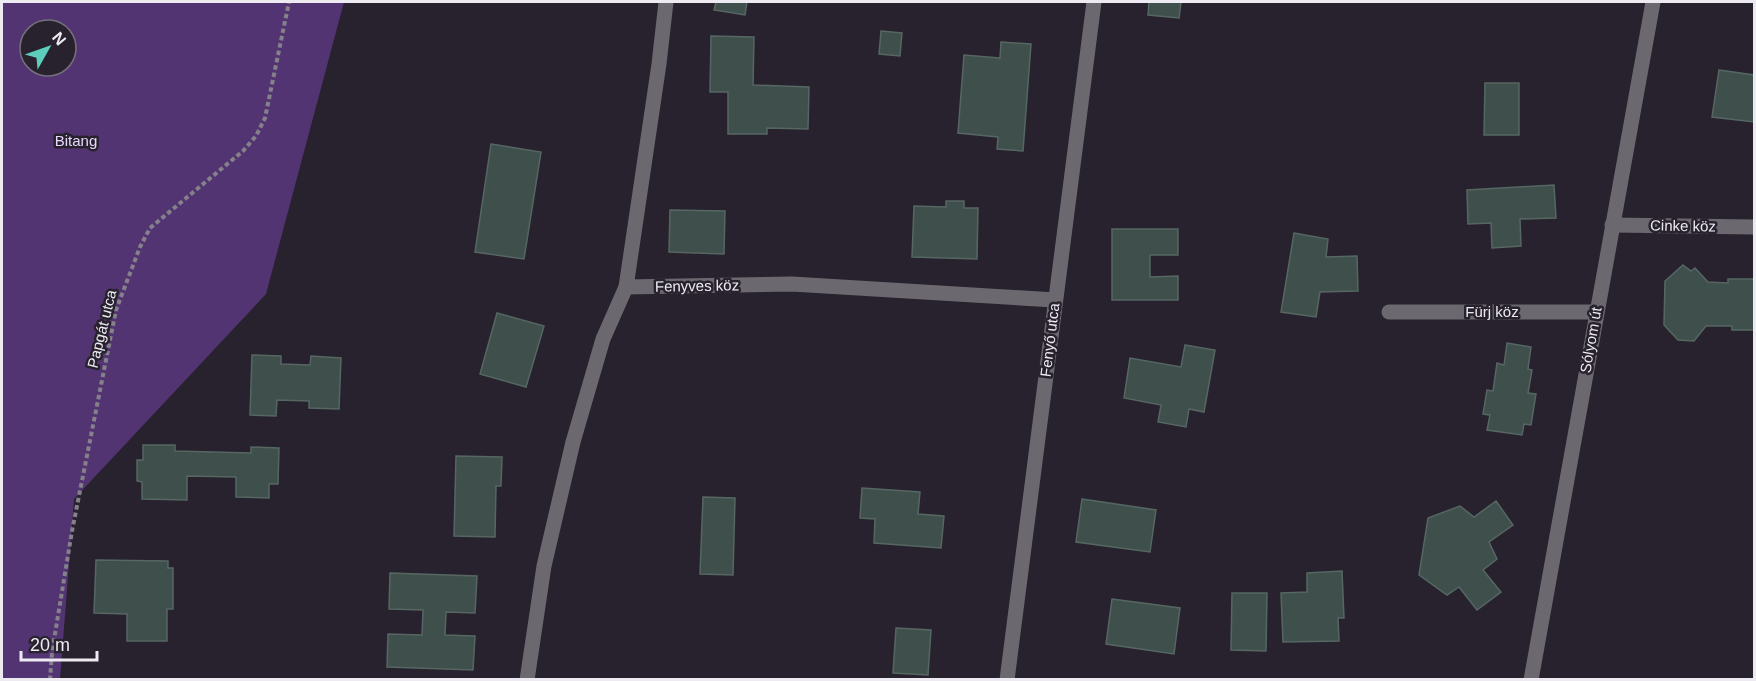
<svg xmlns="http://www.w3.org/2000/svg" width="1756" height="681" font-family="Arial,sans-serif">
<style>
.green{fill:#533473;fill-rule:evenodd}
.building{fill:#3f4f4c;stroke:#566763;stroke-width:1.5}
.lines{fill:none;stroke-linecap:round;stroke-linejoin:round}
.path{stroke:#85818a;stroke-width:4;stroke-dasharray:4.5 3;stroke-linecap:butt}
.minor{stroke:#6b696f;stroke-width:15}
.labels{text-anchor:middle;stroke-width:5;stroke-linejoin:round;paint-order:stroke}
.park-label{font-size:15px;fill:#e7d6fd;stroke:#27222d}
.street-label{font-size:15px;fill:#edeaf2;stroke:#27222d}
</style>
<rect width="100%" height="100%" fill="#27222d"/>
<path class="green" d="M 2,2 L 344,2 L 266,294 L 74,499 L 60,679 L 2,679 ZM 30,30 L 66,30 L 66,66 L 30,66 Z"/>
<g class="building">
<path d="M 716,2 L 747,2 L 745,15 L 714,10 Z"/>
<path d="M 1149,2 L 1181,2 L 1179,18 L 1148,15 Z"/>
<path d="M 881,31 L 902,33 L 900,56 L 879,54 Z"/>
<path d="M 711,36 L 754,37 L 753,85 L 809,87 L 808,129 L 767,128 L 767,134 L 728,134 L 728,92 L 710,92 Z"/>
<path d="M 1001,42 L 1031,44 L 1023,151 L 997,149 L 998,137 L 958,133 L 964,55 L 1000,58 Z"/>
<path d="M 1719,70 L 1754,75 L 1754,122 L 1712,117 Z"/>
<path d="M 1485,83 L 1519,83 L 1519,135 L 1484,135 Z"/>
<path d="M 491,144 L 541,152 L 524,259 L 475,252 Z"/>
<path d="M 1554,185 L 1556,218 L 1520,219 L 1521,246 L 1492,248 L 1491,223 L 1468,224 L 1467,190 Z"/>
<path d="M 946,201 L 964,201 L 964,208 L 978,208 L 977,259 L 912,257 L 914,206 L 946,207 Z"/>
<path d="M 670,210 L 725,211 L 724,254 L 669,252 Z"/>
<path d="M 1112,229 L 1178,229 L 1178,255 L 1150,255 L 1150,277 L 1178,276 L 1178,300 L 1112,300 Z"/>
<path d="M 1294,233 L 1328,239 L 1326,257 L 1357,256 L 1358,291 L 1320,292 L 1316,317 L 1281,312 Z"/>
<path d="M 1683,265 L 1691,271 L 1695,268 L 1708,282 L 1728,283 L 1728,279 L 1754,279 L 1754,330 L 1732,330 L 1732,326 L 1706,326 L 1694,341 L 1678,340 L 1664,325 L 1665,281 Z"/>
<path d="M 497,313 L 544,326 L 526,387 L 480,374 Z"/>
<path d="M 1507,343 L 1531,347 L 1528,369 L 1532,370 L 1528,393 L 1536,394 L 1531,425 L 1524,424 L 1522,435 L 1487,430 L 1490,415 L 1483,414 L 1487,390 L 1493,391 L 1497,363 L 1504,365 Z"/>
<path d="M 1185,345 L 1215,350 L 1204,412 L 1189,409 L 1186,427 L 1158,422 L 1161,405 L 1124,398 L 1130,358 L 1181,367 Z"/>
<path d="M 252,355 L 281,356 L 281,364 L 310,365 L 311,356 L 341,358 L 339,409 L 309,408 L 309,401 L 277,400 L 276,416 L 250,415 Z"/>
<path d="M 143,445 L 175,445 L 175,451 L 251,453 L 251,447 L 279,448 L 278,484 L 269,484 L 269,498 L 236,497 L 236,477 L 187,476 L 187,500 L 142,499 L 142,482 L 137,481 L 137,460 L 143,460 Z"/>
<path d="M 456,456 L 502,457 L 501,486 L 496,486 L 495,537 L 454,536 Z"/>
<path d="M 862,488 L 920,492 L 918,514 L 944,516 L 941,548 L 874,543 L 875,519 L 860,518 Z"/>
<path d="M 703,497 L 735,498 L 733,575 L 700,574 Z"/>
<path d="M 1082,499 L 1156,510 L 1150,552 L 1076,542 Z"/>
<path d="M 1496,501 L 1513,525 L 1489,542 L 1497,559 L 1483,570 L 1501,592 L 1477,610 L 1459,587 L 1447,595 L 1419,575 L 1428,518 L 1460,506 L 1474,517 Z"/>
<path d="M 96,560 L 168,561 L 168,568 L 173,568 L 173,609 L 167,609 L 167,641 L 127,641 L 127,614 L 94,613 Z"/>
<path d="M 1342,571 L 1344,618 L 1338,618 L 1339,641 L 1283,642 L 1281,593 L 1307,592 L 1307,573 Z"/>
<path d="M 390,573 L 477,576 L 475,613 L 446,612 L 445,635 L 475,636 L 473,670 L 387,667 L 388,634 L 422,635 L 423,610 L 389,609 Z"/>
<path d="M 1232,593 L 1267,593 L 1266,651 L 1231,650 Z"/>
<path d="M 1112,599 L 1180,608 L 1174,654 L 1106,644 Z"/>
<path d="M 896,628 L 931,630 L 928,675 L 893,673 Z"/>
</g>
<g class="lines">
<path class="path" d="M 50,680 L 52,652 L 72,531 L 116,310 L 140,247 L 150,228 L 243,151 L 256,136 L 265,118 L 289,2"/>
<g class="minor">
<path d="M 666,2 L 659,64 L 626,287 L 792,284 L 1055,300"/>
<path d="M 1612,225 L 1754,227"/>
<path d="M 1389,312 L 1596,312"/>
<path d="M 527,680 L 544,566 L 573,442 L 603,339 L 626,287"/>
<path d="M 1007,680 L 1094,2"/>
<path d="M 1531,680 L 1653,2"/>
</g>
</g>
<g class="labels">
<g class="park-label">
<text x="76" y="146">Bitang</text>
</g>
<g class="street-label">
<text transform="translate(1683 226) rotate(1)" y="5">Cinke köz</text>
<text transform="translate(697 286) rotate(-1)" y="5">Fenyves köz</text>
<text x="1492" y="317">Fürj köz</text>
<text transform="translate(102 329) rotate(-76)" y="5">Papgát utca</text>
<text transform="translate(1050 340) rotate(-83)" y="5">Fenyő utca</text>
<text transform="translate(1591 340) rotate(-80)" y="5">Sólyom út</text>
</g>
</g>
<rect width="1756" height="681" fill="none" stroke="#edeaf2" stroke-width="6"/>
<g transform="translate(48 48) rotate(50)"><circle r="28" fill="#27222d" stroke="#76727c" stroke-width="1.5"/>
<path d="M0-4.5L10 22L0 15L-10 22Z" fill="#5ccebb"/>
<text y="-9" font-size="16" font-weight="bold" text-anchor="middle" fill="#edeaf2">N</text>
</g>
<path d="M21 651v9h76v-9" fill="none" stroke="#edeaf2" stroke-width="3"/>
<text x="30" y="651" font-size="18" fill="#edeaf2" stroke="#27222d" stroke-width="4.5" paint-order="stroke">20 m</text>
</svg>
